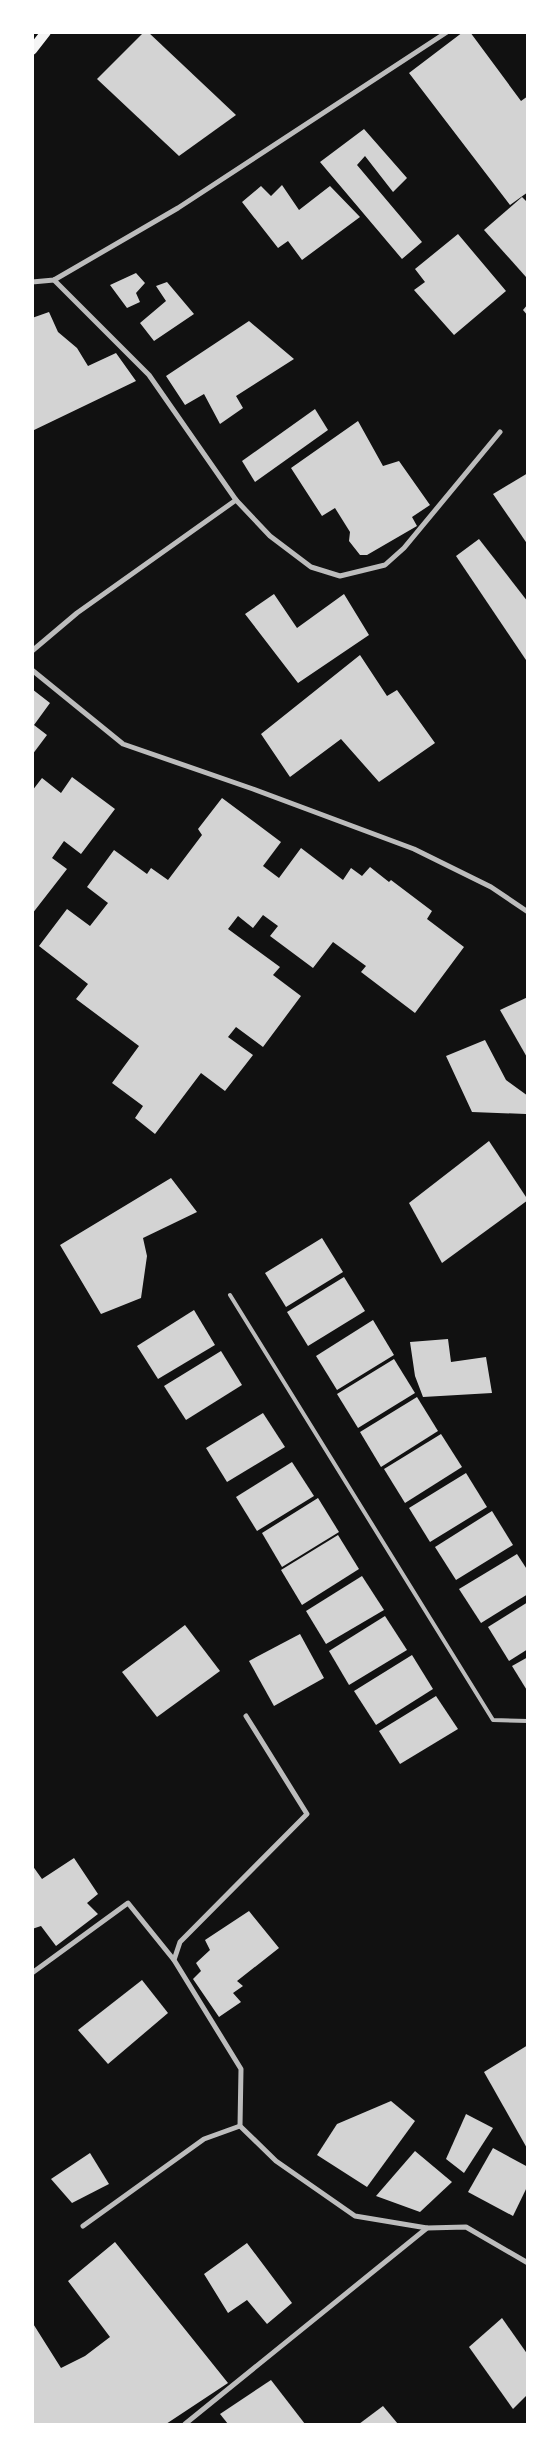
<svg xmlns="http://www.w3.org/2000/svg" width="560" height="2457" font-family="Inter,sans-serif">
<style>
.building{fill:#d3d3d3}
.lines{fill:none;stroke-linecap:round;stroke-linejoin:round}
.service{stroke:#bcbcbc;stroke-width:4}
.minor{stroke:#bcbcbc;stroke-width:5}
.secondary{stroke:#f5f5f5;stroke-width:10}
</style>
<rect width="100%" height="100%" fill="#111"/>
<g class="building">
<path d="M 144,32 L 148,32 L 236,115 L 179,156 L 97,79 Z"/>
<path d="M 463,32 L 470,32 L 521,101 L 528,96 L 528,192 L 510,205 L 409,73 Z"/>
<path d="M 364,129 L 407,178 L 393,192 L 365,156 L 357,165 L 422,242 L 402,259 L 320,162 Z"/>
<path d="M 282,185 L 299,210 L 330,186 L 360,217 L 302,260 L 288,241 L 278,248 L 242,202 L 261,186 L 271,196 Z"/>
<path d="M 522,197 L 528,203 L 526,277 L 484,230 Z"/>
<path d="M 458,234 L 506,291 L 454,335 L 414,290 L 425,282 L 415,269 Z"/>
<path d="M 136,273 L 145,283 L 136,293 L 140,302 L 127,308 L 110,285 Z"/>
<path d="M 167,282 L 194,314 L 154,341 L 140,323 L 166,301 L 156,286 Z"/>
<path d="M 528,304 L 528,316 L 523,310 Z"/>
<path d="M 49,312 L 58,332 L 77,348 L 88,366 L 116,353 L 136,381 L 32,431 L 32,318 Z"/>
<path d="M 249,321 L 294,359 L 236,396 L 243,408 L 220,424 L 204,394 L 185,405 L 166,376 Z"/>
<path d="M 315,409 L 328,430 L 255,482 L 242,461 Z"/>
<path d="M 358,421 L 383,466 L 399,461 L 430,505 L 412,517 L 417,526 L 367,555 L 360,555 L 349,541 L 350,532 L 335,508 L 322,516 L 291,468 Z"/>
<path d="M 528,473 L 528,545 L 493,494 Z"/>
<path d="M 479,539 L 528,602 L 528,663 L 456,556 Z"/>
<path d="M 274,594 L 297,628 L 344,594 L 369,635 L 298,683 L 245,614 Z"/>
<path d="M 360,655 L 387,696 L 397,690 L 435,743 L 379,782 L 341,739 L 290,777 L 261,734 Z"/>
<path d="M 32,689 L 50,703 L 34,725 L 47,735 L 32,755 Z"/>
<path d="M 72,777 L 115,809 L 81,854 L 64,841 L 52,858 L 67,869 L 32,914 L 32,791 L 42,778 L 61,793 Z"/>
<path d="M 222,798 L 281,842 L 263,866 L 279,878 L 301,848 L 343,880 L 351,868 L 362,876 L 370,867 L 389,882 L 391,880 L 432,911 L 427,919 L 464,947 L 415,1013 L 361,972 L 366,966 L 333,942 L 313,968 L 270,936 L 278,926 L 263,915 L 253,928 L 238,916 L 228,929 L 280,967 L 273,975 L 301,996 L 263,1047 L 236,1027 L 228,1037 L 253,1055 L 225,1091 L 201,1073 L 155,1134 L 135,1118 L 143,1106 L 112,1083 L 139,1046 L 76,999 L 88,984 L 39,946 L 67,909 L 90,926 L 108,903 L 87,887 L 114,850 L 147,874 L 151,868 L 168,880 L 202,835 L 198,829 Z"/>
<path d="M 528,997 L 528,1059 L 500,1010 Z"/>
<path d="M 485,1040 L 506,1080 L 528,1096 L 528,1116 L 526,1114 L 472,1112 L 446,1056 Z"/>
<path d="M 489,1141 L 528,1200 L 442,1263 L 409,1203 Z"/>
<path d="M 171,1178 L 197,1212 L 143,1238 L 147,1256 L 141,1298 L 101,1314 L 60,1245 Z"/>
<path d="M 322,1238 L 343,1272 L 286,1307 L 265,1273 Z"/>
<path d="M 344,1277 L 365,1311 L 308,1346 L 287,1312 Z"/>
<path d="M 194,1310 L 215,1345 L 158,1379 L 137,1346 Z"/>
<path d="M 373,1320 L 394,1355 L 337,1390 L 316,1356 Z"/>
<path d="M 448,1339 L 451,1362 L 486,1357 L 492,1393 L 423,1397 L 415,1376 L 410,1342 Z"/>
<path d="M 221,1351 L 242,1385 L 186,1420 L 164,1386 Z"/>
<path d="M 394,1359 L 415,1393 L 358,1428 L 337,1394 Z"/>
<path d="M 417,1397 L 438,1431 L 381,1467 L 360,1432 Z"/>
<path d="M 263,1413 L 285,1447 L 227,1482 L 206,1448 Z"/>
<path d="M 441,1434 L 462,1467 L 405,1503 L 384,1469 Z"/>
<path d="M 292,1462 L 314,1496 L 257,1531 L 236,1497 Z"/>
<path d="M 466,1473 L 487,1507 L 430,1542 L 409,1508 Z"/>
<path d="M 318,1498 L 339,1532 L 282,1567 L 262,1533 Z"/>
<path d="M 492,1511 L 513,1545 L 456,1580 L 435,1547 Z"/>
<path d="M 338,1535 L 359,1569 L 302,1605 L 281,1570 Z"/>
<path d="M 517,1554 L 528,1571 L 528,1594 L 481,1623 L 459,1589 Z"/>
<path d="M 362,1576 L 384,1610 L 326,1644 L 306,1611 Z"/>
<path d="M 528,1602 L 528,1649 L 509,1661 L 488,1627 Z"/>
<path d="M 385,1616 L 407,1650 L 349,1685 L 329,1651 Z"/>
<path d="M 185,1625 L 220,1671 L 157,1717 L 122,1672 Z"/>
<path d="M 300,1634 L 324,1678 L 274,1706 L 249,1661 Z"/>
<path d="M 412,1655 L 433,1689 L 376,1725 L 354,1691 Z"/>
<path d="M 528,1657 L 528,1692 L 512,1666 Z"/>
<path d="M 436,1696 L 458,1729 L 400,1764 L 379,1731 Z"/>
<path d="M 74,1858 L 98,1894 L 87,1903 L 98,1914 L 56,1946 L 41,1926 L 32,1929 L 32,1865 L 42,1879 Z"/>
<path d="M 249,1911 L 279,1948 L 237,1981 L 243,1986 L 233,1993 L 241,2002 L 219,2017 L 193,1979 L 201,1971 L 196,1963 L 210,1950 L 205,1940 Z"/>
<path d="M 142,1980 L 168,2013 L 108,2064 L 78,2030 Z"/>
<path d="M 528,2045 L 528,2150 L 484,2072 Z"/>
<path d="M 391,2101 L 415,2121 L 367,2187 L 317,2155 L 337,2124 Z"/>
<path d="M 466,2114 L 493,2128 L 464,2173 L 446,2159 Z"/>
<path d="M 493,2148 L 528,2167 L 528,2185 L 513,2216 L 468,2192 Z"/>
<path d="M 415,2151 L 452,2182 L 420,2212 L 376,2196 Z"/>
<path d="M 90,2153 L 109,2184 L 72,2203 L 51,2179 Z"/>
<path d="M 115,2242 L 228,2383 L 166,2424 L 32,2424 L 32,2322 L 61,2368 L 85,2356 L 110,2337 L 68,2281 Z"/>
<path d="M 247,2243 L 292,2303 L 267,2324 L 247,2300 L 228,2313 L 204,2274 Z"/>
<path d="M 502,2318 L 528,2355 L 528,2394 L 513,2409 L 469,2347 Z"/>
<path d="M 271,2380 L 305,2424 L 228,2424 L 220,2414 Z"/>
<path d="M 383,2406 L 398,2424 L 359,2424 Z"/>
</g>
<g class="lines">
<path class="service" d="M 230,1295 L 493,1720 L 528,1721"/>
<g class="minor">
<path d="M 54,280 L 149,375 L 236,500 L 270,536 L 311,567 L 340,576 L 385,565 L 404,548 L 500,432"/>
<path d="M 32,282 L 54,280 L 178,208 L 447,32"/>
<path d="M 32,651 L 77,613 L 236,500"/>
<path d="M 32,670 L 123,744 L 253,789 L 414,849 L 491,887 L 528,912"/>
<path d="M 246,1716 L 307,1814 L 180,1942 L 174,1960 L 241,2069 L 240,2126 L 276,2161 L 355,2216 L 427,2228"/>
<path d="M 32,1973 L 128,1903 L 174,1960"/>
<path d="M 83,2226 L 204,2139 L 240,2126"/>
<path d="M 185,2424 L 427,2228 L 466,2227 L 528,2263"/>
</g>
<path class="secondary" d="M 32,50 L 46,32"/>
</g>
<rect width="560" height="2457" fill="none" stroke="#ffffff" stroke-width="68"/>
</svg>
